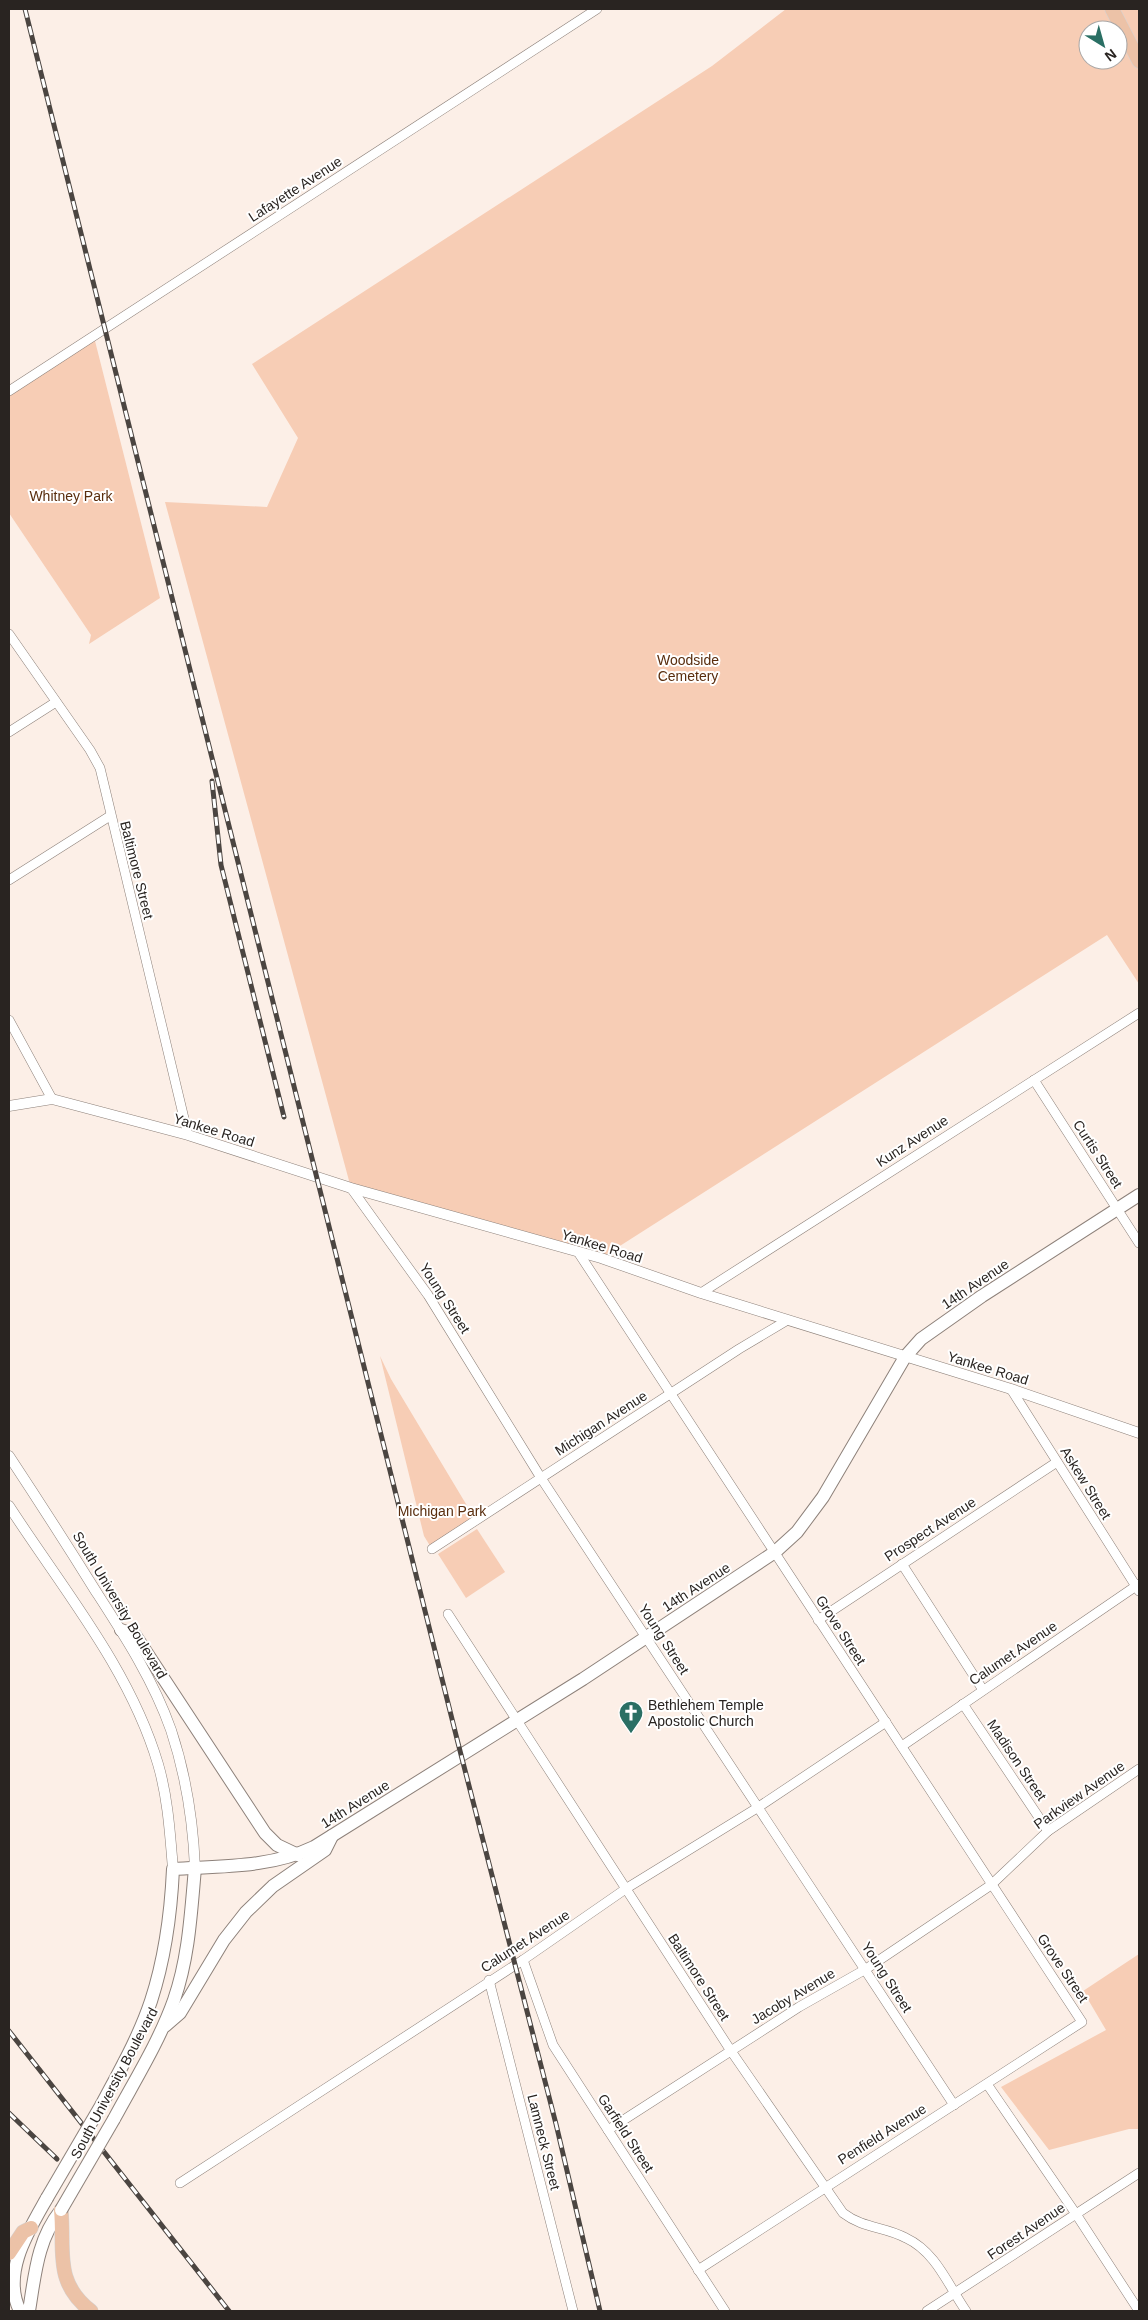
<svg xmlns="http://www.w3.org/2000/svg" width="1148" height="2320" font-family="Helvetica,sans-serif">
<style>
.green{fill:#f7cdb5;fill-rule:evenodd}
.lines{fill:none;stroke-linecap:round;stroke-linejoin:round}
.minor-casing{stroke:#8d817a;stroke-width:10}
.tertiary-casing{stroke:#8d817a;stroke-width:11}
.secondary-casing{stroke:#8d817a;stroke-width:14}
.primary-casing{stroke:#d4d3d3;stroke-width:15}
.minor{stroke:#fff;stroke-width:9}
.tertiary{stroke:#fff;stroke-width:10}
.secondary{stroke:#fff;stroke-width:12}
.primary{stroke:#ecc2a7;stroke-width:14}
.rail-casing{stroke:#4b4541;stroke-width:5}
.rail{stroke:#fff;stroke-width:3;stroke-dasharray:9;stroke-linecap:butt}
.secondary-bridge-casing{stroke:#8d817a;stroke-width:14;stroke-linecap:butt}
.secondary-bridge{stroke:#fff;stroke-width:12}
.labels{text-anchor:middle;stroke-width:4;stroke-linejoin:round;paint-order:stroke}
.street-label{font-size:14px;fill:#292421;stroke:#fff}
.park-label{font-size:14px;fill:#592d0d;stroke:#fff}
.poi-label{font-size:14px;fill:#292421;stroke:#fff;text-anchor:start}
</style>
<rect width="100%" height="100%" fill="#fcefe7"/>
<g class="green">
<path d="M 786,9 L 1139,9 L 1139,984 L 1107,935 L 601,1258 L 351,1188 L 165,502 L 267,507 L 298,438 L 252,364 L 712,66 ZM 1088,30 L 1118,30 L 1118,60 L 1088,60 Z"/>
<path d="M 94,337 L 160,598 L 89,644 L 91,635 L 9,513 L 9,391 Z"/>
<path d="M 380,1356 L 391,1379 L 475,1519 L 432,1549 L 424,1536 Z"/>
<path d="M 477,1529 L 505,1572 L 466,1598 L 438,1554 Z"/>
<path d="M 1139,1954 L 1139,2129 L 1129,2129 L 1049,2150 L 1001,2087 L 1106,2030 L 1083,1991 Z"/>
</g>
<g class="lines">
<defs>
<g id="minor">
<path d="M 9,391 L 597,9"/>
<path d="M 9,634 L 90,750 L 100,768 L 188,1135"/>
<path d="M 9,732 L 56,702"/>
<path d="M 9,880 L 110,816"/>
<path d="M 9,1020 L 52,1099"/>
<path d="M 1034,1080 L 1139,1243"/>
<path d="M 351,1188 L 428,1295 L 541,1478 L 954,2105"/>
<path d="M 578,1252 L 1082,2022 L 698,2270"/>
<path d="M 701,1293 L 1139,1013"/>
<path d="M 1011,1389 L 1139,1591"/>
<path d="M 432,1549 L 739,1349 L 786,1321"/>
<path d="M 902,1564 L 983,1690"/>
<path d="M 448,1614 L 731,2051 L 843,2213 C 864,2229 884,2226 906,2238 C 936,2252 948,2285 966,2311"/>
<path d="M 818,1620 L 1057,1462"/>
<path d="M 963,1704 L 1048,1831"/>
<path d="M 902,1746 L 1139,1584"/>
<path d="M 523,1960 L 553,2045 L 725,2311"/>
<path d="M 489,1980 L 573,2311"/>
<path d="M 987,2084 L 1076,2214 L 1139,2311"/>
<path d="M 608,2130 L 799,2007 L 866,1969 L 991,1885 L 1048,1831 L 1139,1769"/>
<path d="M 180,2183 L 523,1960 L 627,1888 L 757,1808 L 886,1722"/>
<path d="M 927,2311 L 1139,2173"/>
</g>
<g id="tertiary">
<path d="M 9,1106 L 52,1099 L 188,1135 L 351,1188 L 601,1258 L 701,1293 L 1011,1389 L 1139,1433"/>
<path d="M 9,1456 C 38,1500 67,1545 95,1590 C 124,1635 153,1679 171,1730 C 186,1775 193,1820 195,1868"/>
<path d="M 9,1506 C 62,1588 130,1669 158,1764 C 168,1798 170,1834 173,1869"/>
</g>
<g id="secondary">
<path d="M 121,1630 L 135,1635 L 265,1833 L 277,1845 L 298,1855"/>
<path d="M 165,2026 L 180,2013 L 224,1940 L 246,1912 L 273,1886 L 325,1850 L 332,1836"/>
<path d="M 102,2104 C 120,2070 139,2037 151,2001 C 165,1958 171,1913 173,1869 C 221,1866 270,1868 314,1847 L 583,1679 L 775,1552 L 797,1532 L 823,1497 L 905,1357 L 921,1339 L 982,1296 L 1139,1195"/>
<path d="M 114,2119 C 135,2080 159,2042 174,2000 C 189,1957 191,1912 195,1868"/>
<path d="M 20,2311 C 1,2273 29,2230 47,2198"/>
<path d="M 29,2311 C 35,2275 37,2240 61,2210"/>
</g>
<g id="primary">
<path d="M 1112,9 L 1139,61"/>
<path d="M 61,2210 C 65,2250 53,2282 91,2311"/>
<path d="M 9,2253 L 23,2232 L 31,2228"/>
</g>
</defs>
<use href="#minor" class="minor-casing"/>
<use href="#tertiary" class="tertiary-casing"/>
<use href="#secondary" class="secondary-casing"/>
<use href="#primary" class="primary-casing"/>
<use href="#minor" class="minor"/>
<use href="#tertiary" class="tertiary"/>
<use href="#secondary" class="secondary"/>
<use href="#primary" class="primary"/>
<defs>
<g id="rail">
<path d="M 25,9 L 458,1743 L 556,2124 L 600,2311"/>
<path d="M 212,781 L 221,865 L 284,1117"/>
<path d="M 9,2031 L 229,2311"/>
<path d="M 9,2113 L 57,2159"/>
</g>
</defs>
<use href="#rail" class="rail-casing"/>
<use href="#rail" class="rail"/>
<defs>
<g id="secondary-bridge">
<path d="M 47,2198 L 102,2104"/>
<path d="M 61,2210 L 114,2119"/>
</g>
</defs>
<use href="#secondary-bridge" class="secondary-bridge-casing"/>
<use href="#secondary-bridge" class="secondary-bridge"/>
</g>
<defs>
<symbol id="church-pin" viewBox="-11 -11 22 30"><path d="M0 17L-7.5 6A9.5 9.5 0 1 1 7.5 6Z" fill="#2a6f64" stroke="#fff"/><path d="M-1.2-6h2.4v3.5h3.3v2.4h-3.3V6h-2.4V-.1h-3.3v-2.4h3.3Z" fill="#fff"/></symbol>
</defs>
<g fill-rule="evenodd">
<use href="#church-pin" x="617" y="1699" width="28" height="38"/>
</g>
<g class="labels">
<g class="street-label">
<text transform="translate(295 189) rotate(-33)" y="5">Lafayette Avenue</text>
<text transform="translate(137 870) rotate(76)" y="5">Baltimore Street</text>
<text transform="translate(214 1130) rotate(17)" y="5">Yankee Road</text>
<text transform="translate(912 1141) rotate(-33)" y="5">Kunz Avenue</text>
<text transform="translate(1098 1154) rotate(57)" y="5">Curtis Street</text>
<text transform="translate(602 1246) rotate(17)" y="5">Yankee Road</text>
<text transform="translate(975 1284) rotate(-34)" y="5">14th Avenue</text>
<text transform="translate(445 1298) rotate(57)" y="5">Young Street</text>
<text transform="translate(988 1368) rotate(17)" y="5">Yankee Road</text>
<text transform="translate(601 1423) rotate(-33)" y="5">Michigan Avenue</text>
<text transform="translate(1086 1483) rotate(58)" y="5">Askew Street</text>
<text transform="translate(930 1529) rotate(-33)" y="5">Prospect Avenue</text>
<text transform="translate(696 1587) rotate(-33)" y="5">14th Avenue</text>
<text transform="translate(120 1605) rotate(59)" y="5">South University Boulevard</text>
<text transform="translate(841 1630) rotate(57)" y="5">Grove Street</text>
<text transform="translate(664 1639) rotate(57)" y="5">Young Street</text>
<text transform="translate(1013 1653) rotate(-34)" y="5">Calumet Avenue</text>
<text transform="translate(1017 1760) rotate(56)" y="5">Madison Street</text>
<text transform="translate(1079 1795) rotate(-35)" y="5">Parkview Avenue</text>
<text transform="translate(355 1804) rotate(-32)" y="5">14th Avenue</text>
<text transform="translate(525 1941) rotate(-33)" y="5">Calumet Avenue</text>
<text transform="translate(1063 1968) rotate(56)" y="5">Grove Street</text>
<text transform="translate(699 1977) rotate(57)" y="5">Baltimore Street</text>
<text transform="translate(887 1977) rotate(57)" y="5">Young Street</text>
<text transform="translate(793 1996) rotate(-31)" y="5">Jacoby Avenue</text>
<text transform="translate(114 2083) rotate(-62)" y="5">South University Boulevard</text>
<text transform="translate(626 2133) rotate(57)" y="5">Garfield Street</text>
<text transform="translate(882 2134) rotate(-32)" y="5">Penfield Avenue</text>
<text transform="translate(544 2142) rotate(76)" y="5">Lamneck Street</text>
<text transform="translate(1026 2231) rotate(-34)" y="5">Forest Avenue</text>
</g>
<g class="park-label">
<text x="71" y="501">Whitney Park</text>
<text x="688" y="665">Woodside<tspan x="688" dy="16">Cemetery</tspan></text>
<text x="442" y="1516">Michigan Park</text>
</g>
<g class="poi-label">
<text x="648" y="1710">Bethlehem Temple<tspan x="648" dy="16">Apostolic Church</tspan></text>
</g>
</g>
<rect width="1148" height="2320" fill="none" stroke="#292421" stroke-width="20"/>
<g transform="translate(1103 45) rotate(143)"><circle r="24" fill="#ffffff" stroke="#a9a7a6"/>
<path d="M0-4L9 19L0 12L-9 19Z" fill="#2a6f64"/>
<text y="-8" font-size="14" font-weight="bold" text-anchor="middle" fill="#292421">N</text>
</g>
</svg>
